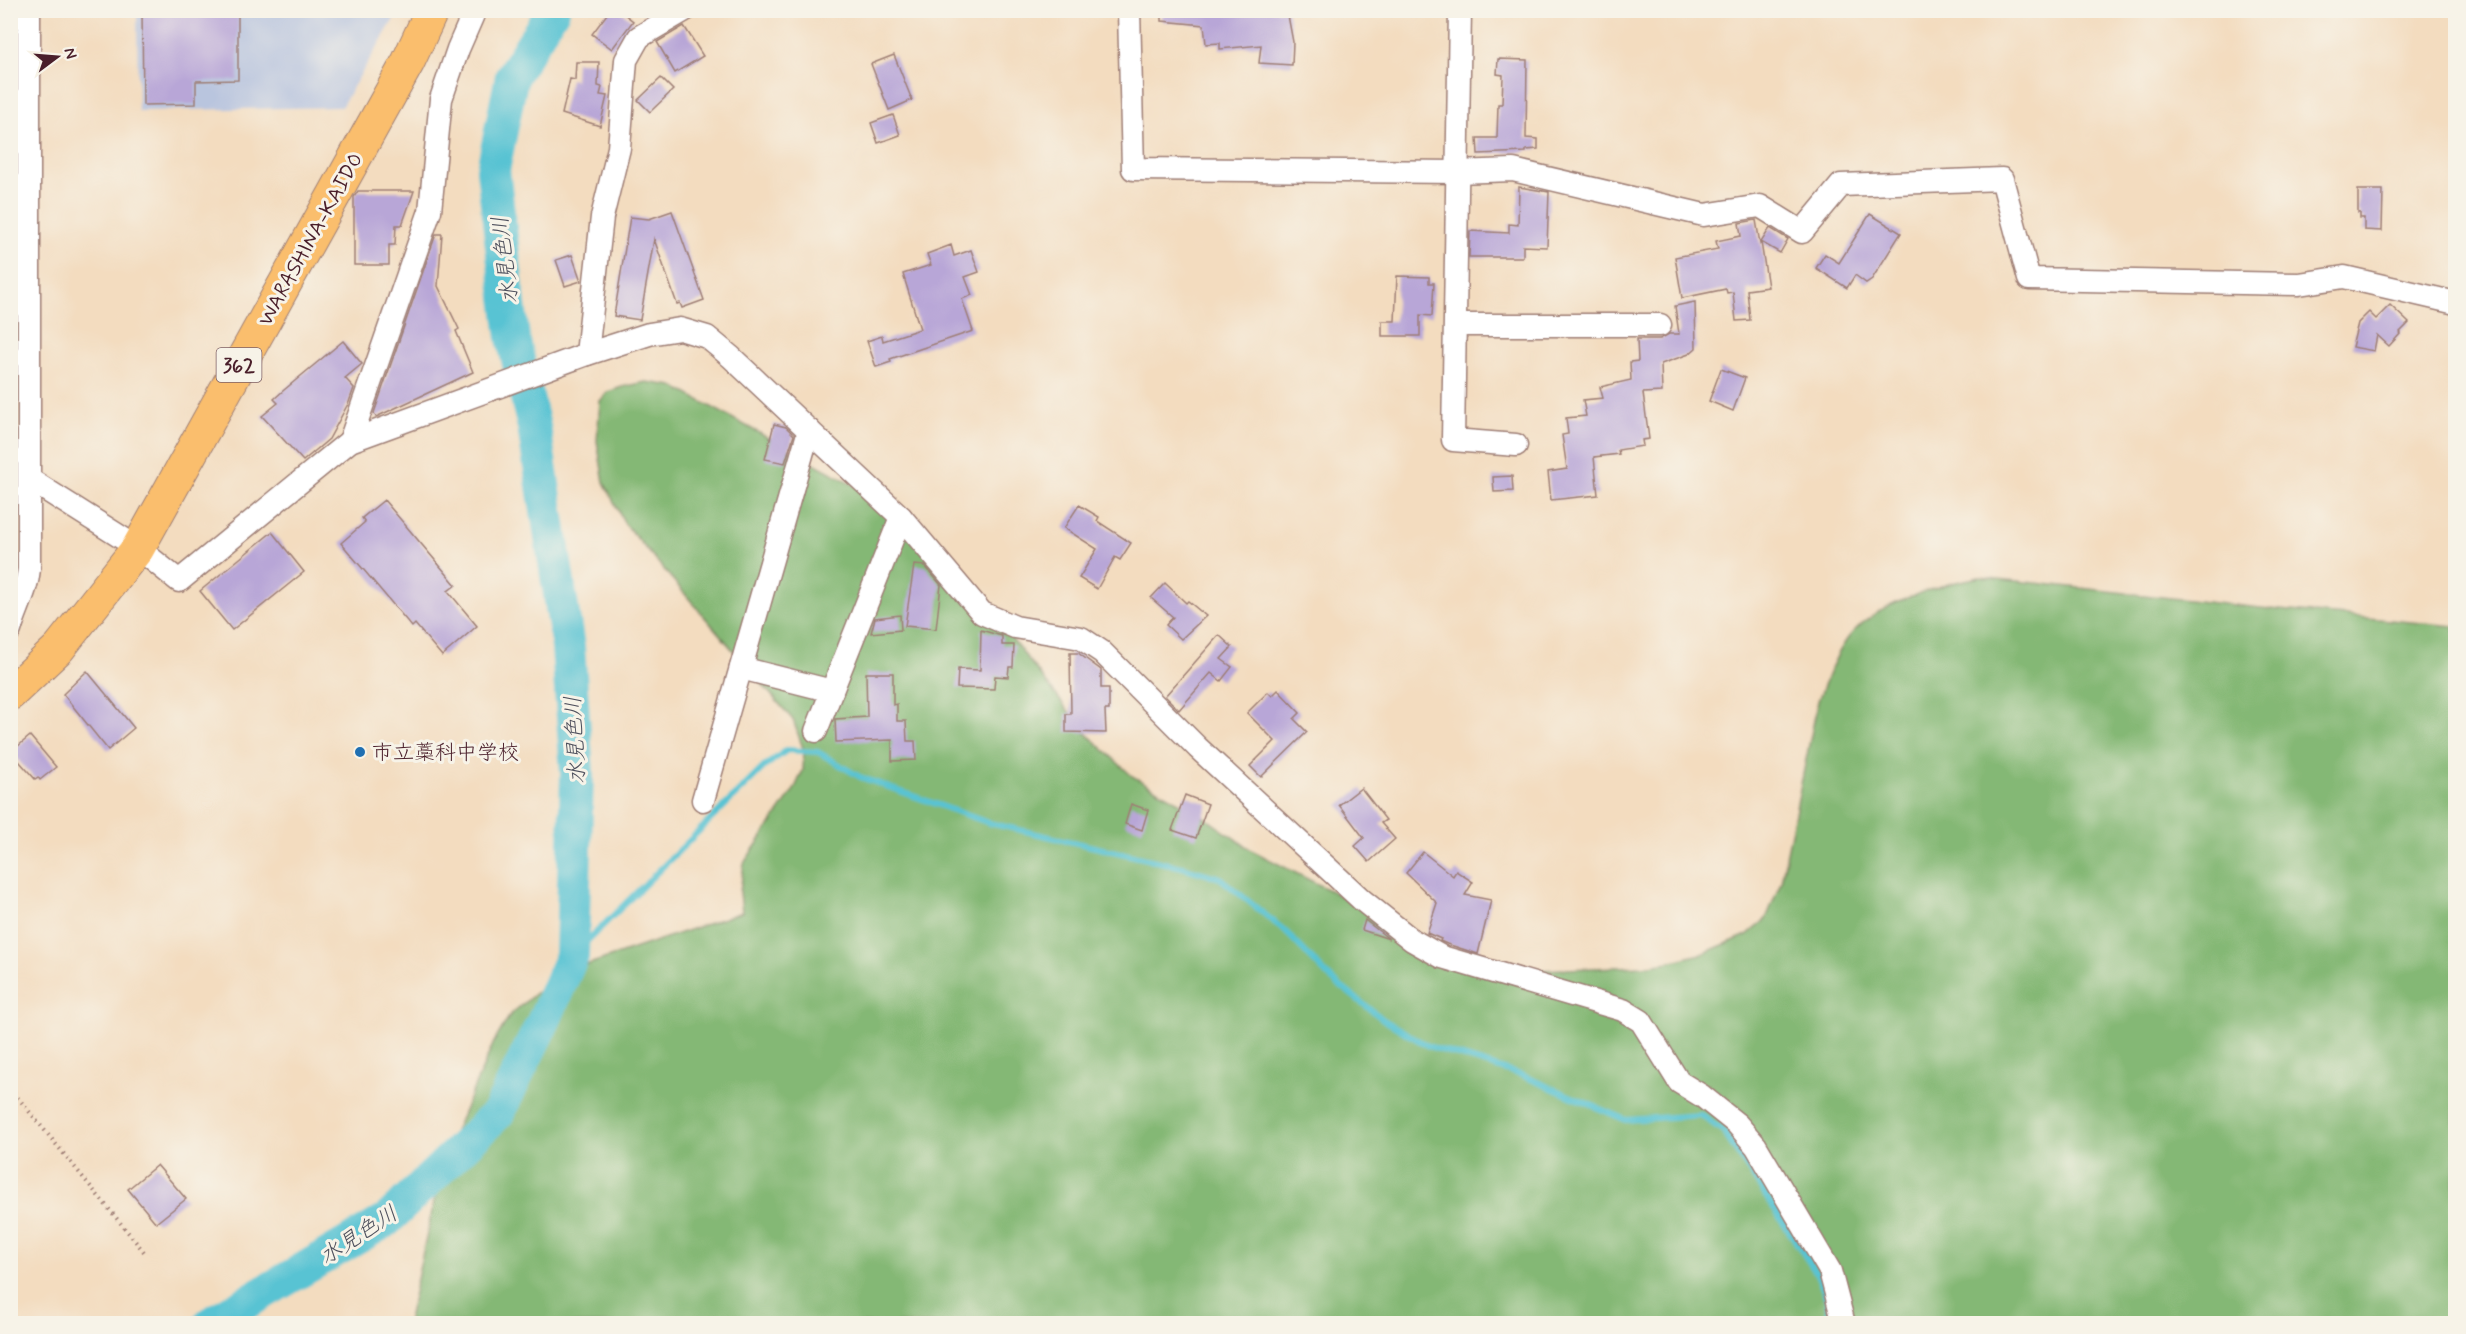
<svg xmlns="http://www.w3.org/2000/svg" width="2466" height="1334" font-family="Mynerve,'Klee One',sans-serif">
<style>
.industrial{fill:#b9c5de}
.forest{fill:#84b874;stroke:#676c50;stroke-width:1.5}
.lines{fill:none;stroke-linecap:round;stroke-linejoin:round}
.stream{stroke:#58c3d3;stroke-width:6}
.river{stroke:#58c3d3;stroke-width:34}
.building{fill:#b8a6d7}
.minor-casing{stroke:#9e7e75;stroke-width:25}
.trunk-casing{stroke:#9e7e75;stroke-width:35}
.path{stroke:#9e7e75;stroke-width:4;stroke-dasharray:1.5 4.5;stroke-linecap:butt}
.minor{stroke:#fff;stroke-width:22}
.trunk{stroke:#fabe6d;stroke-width:33}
.poi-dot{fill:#1f6fb2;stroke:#f7f3e8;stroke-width:2}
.labels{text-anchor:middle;stroke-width:6;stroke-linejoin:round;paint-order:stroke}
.shield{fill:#f7f3e8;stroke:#7e5f64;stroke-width:1.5}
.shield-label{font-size:20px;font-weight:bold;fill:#4a1f2b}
.street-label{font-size:21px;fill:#4a1f2b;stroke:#f7f3e8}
.poi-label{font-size:21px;fill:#4a1f2b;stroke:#f7f3e8;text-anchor:start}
.water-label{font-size:22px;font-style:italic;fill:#4e505d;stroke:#f7f3e8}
</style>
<rect width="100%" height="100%" fill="#f7f3e8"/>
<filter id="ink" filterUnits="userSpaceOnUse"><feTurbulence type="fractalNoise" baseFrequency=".0167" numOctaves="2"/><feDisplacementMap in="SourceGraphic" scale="12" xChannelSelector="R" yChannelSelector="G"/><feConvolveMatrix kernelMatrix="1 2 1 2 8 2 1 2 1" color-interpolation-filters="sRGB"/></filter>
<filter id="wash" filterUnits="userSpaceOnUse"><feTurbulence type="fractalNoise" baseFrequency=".008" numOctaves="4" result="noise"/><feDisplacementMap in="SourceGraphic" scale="24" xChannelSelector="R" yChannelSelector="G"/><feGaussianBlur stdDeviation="1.35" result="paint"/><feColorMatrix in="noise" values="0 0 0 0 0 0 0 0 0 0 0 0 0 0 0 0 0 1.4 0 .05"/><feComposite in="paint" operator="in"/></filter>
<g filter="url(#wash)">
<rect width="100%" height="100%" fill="#f3dcbf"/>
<path class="industrial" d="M 137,11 L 399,11 L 341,107 L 138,111 Z"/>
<path class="forest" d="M 646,382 L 673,386 L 904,512 L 949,558 L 1084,731 L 1132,776 L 1195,811 L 1253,851 L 1469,962 L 1515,971 L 1643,966 L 1669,962 L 1704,953 L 1747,935 L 1766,919 L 1781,882 L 1818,701 C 1826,680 1835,656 1848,638 C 1874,604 1940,584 1980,577 L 2279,610 L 2455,626 L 2455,1323 L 407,1324 L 434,1202 L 456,1129 L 494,1042 L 510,1015 L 557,975 L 742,912 L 740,892 L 744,863 L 794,790 L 803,770 L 804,751 L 793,720 L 625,524 L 604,482 L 597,441 L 600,401 L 608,392 L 622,387 Z"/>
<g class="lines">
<path class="stream" d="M 572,956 L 764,767 L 787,750 L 818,752 L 860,777 L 989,823 L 1182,867 L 1220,878 L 1285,931 L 1331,979 L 1384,1020 L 1428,1046 L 1521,1075 L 1626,1120 L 1701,1115 L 1723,1131 L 1817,1274 L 1827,1299 L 1831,1324"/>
<path class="river" d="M 210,1324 L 387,1220 L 498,1113 L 545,1018 L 572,956 L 577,773 L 568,647 L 534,427 L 513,338 L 493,170 L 512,76 L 553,10"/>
</g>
<g id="blocks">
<g class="building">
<path d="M 142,10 L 238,10 L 238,80 L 196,81 L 196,104 L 143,105 Z"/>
<path d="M 610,10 L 619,10 L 633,21 L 612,49 L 592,34 Z"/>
<path d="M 1162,10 L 1287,10 L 1293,42 L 1292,65 L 1259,63 L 1261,45 L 1220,49 L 1220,43 L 1206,44 L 1204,25 L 1162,21 Z"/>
<path d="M 684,26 L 703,56 L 675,73 L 657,42 Z"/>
<path d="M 894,55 L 912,100 L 889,110 L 871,64 Z"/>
<path d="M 1498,59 L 1527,60 L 1526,138 L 1538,139 L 1538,149 L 1526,150 L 1526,152 L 1478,154 L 1477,138 L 1497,138 L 1498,104 L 1502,104 L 1503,75 L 1497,74 Z"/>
<path d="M 576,62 L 599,62 L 598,86 L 602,87 L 600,95 L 607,96 L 600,126 L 562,114 L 570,79 L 575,80 Z"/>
<path d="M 661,78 L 673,90 L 650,112 L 638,100 Z"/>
<path d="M 893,115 L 900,135 L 878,143 L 871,123 Z"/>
<path d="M 1519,187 L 1549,192 L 1547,247 L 1523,246 L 1523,257 L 1469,257 L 1470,231 L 1509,233 L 1509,224 L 1518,225 Z"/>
<path d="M 2358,190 L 2383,190 L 2382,231 L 2364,230 L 2364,218 L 2360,218 L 2360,213 L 2358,213 Z"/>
<path d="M 358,191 L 414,191 L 402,225 L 396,225 L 395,245 L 389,245 L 389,265 L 354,265 L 354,197 Z"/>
<path d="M 672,211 L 704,300 L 682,308 L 680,303 L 677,304 L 654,239 L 640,320 L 614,316 L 630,217 L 649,219 Z"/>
<path d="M 1870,214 L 1901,233 L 1872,279 L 1866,283 L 1855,275 L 1847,288 L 1816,268 L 1825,254 L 1839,263 Z"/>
<path d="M 1756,220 L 1760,244 L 1770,228 L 1788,239 L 1780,253 L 1761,242 L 1768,287 L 1747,290 L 1750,320 L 1736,321 L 1733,292 L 1727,293 L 1726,289 L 1682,298 L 1675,257 L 1718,249 L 1716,241 L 1741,236 L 1739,223 Z"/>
<path d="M 436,234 L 442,234 L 438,286 L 459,329 L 456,331 L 473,372 L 376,417 L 374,413 Z"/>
<path d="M 951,245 L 954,256 L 971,250 L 979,272 L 965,277 L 972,295 L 962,299 L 973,331 L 890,359 L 891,362 L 876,367 L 867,341 L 882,336 L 883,341 L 920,329 L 903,274 L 931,265 L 927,254 Z"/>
<path d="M 572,255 L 581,281 L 565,286 L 556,260 Z"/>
<path d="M 1397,276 L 1429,277 L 1429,283 L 1434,283 L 1432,316 L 1420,315 L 1420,336 L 1382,336 L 1382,321 L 1395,321 Z"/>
<path d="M 1695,302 L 1696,348 L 1689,354 L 1661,364 L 1662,392 L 1643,393 L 1649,439 L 1642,440 L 1643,446 L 1618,450 L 1619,454 L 1594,457 L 1598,495 L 1551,500 L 1548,472 L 1567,469 L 1562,435 L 1568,434 L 1566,418 L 1586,416 L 1583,400 L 1603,398 L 1600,387 L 1631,380 L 1630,362 L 1638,361 L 1637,339 L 1660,339 L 1669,334 L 1679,334 L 1675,306 Z"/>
<path d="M 2390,305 L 2409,323 L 2400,332 L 2401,333 L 2389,346 L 2377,335 L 2374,351 L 2352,347 L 2358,323 L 2369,312 L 2376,319 Z"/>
<path d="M 343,341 L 362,364 L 345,378 L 354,388 L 349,402 L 329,439 L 303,461 L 262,416 L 278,403 L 274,399 L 284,390 Z"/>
<path d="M 1721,369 L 1745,378 L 1733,411 L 1709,401 Z"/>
<path d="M 774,424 L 786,427 L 794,435 L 785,463 L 765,459 Z"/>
<path d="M 1512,476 L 1513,491 L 1494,492 L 1493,477 Z"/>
<path d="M 384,500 L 456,585 L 448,591 L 477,626 L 442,656 L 415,624 L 412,627 L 341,543 L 365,522 L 362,518 Z"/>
<path d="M 1079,505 L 1099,517 L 1097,521 L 1131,543 L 1120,560 L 1115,557 L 1097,589 L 1079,578 L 1097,549 L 1064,528 Z"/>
<path d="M 272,532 L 304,572 L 232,630 L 200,591 Z"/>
<path d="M 914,565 L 925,566 L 941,585 L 936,629 L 905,626 Z"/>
<path d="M 1165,583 L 1186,603 L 1188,601 L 1206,616 L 1181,639 L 1166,625 L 1173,617 L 1151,598 Z"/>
<path d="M 900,615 L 901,630 L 871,633 L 875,618 Z"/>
<path d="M 981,630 L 1002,636 L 1002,645 L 1014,645 L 1013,667 L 1009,667 L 1008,677 L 995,676 L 994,689 L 957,688 L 958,669 L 980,670 Z"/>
<path d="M 1219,635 L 1232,647 L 1221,659 L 1232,667 L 1221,681 L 1211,673 L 1179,710 L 1165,696 Z"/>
<path d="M 1070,653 L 1078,653 L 1101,670 L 1101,688 L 1109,688 L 1109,710 L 1105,710 L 1106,733 L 1066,732 L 1066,714 L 1071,714 Z"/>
<path d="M 87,671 L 134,728 L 108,750 L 63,694 Z"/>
<path d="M 866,673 L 893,673 L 893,705 L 897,704 L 897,721 L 906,721 L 907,741 L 915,741 L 916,760 L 892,761 L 892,740 L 836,742 L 835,719 L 867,717 Z"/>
<path d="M 1278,690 L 1300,713 L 1294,719 L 1307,732 L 1261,777 L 1250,766 L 1275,741 L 1247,713 L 1268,692 L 1272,696 Z"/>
<path d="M 30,736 L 56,767 L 40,780 L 38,777 L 35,779 L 11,752 Z"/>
<path d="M 1361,788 L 1386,820 L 1381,823 L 1395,839 L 1369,862 L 1355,846 L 1364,838 L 1339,805 Z"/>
<path d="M 1185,795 L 1208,804 L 1196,838 L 1172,830 Z"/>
<path d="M 1131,804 L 1148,810 L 1142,830 L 1125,824 Z"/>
<path d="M 1423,852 L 1453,876 L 1456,871 L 1473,882 L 1465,895 L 1491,900 L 1478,954 L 1447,944 L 1440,941 L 1441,939 L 1427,933 L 1437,903 L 1406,873 Z"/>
<path d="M 1365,920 L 1389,939 L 1362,930 Z"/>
<path d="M 157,1165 L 186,1199 L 156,1223 L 128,1189 Z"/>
</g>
</g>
</g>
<g filter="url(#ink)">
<use href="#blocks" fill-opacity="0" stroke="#9e7e75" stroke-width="1.5"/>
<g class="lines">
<defs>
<g id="minor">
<path d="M 1129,10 L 1133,169 L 1457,172 L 1513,170 L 1704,215 L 1760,206 L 1802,232 L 1841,185 L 2002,179 L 2029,279 L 2299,284 L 2344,277 L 2456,303"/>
<path d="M 1460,10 L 1453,440 L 1516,445"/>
<path d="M 1456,325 L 1660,325"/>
<path d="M 587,354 L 602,217 L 619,148 L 626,60 L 639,37 L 685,10"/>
<path d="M 350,441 L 430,211 L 441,99 L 458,49 L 475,10"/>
<path d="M 29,479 L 138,548 L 179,581 L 350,441 L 587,354 L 649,334 L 680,329 L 707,337 L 731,357 L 901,517 L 982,613 L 1015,627 L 1081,638 L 1102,652 L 1198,748 L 1362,900 L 1412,940 L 1442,957 L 1623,1010 L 1641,1021 L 1679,1082 L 1702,1096 L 1737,1124 L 1756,1146 L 1830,1271 L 1844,1324"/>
<path d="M 10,630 C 16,609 27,591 29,569 L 29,10"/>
<path d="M 741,668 L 832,691"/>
<path d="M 816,731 L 901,517"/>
<path d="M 703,800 L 809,430"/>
</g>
<path id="trunk" d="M 10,694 L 59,648 L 138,548 L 408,62 L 432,10"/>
</defs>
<use href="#minor" class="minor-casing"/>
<use href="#trunk" class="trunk-casing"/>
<path class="path" d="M 10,1088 L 145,1253"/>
<use href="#minor" class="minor"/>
<use href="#trunk" class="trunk"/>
</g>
</g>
<circle class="poi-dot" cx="360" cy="752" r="6"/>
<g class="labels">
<rect class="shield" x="216.5" y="348" width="45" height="34" rx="4.5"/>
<g class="shield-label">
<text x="239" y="372">362</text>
</g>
<g class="street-label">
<text transform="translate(310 239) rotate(-61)" y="7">WARASHINA-KAIDO</text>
</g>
<g class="poi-label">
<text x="372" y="759">市立藁科中学校</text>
</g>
<g class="water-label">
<text transform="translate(504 260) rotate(-97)" y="8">水見色川</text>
<text transform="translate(574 740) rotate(-93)" y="8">水見色川</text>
<text transform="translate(358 1234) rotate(-33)" y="8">水見色川</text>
</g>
</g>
<rect width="2466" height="1334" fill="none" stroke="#f7f3e8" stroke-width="36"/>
<g transform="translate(57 57) rotate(74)" stroke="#f7f3e8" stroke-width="4.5" paint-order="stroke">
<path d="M0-4.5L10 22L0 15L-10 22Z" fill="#4a1f2b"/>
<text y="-9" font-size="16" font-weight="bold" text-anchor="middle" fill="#4a1f2b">N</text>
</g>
</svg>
